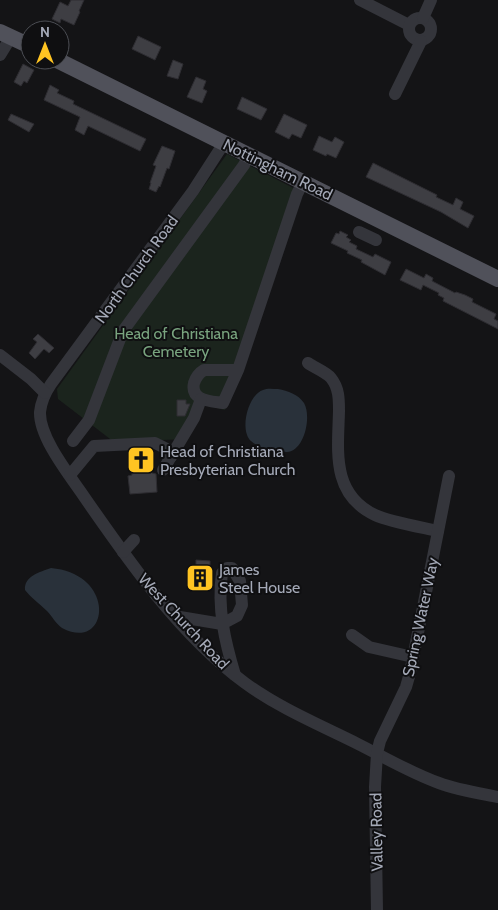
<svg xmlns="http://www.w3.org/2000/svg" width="498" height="910" font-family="Cabin,sans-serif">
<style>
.green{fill:#1b241d}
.water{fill:#29313a}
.building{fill:#3e3e43;stroke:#2e2d32}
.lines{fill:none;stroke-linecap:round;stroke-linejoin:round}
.minor{stroke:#34353b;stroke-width:12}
.major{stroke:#50515a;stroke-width:16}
.labels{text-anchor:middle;stroke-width:4;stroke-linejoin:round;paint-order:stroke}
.street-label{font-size:16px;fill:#a4a9b7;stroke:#0f0f11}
.park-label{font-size:16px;fill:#79a47f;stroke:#0f0f11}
.poi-label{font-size:16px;fill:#a4a9b7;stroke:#0f0f11;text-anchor:start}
</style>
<rect width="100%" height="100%" fill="#141416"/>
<path class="green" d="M 227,154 L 301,192 L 225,410 L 203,405 L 187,439 L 114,442 L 58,399 L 57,389 Z"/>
<g class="water">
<path d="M 278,389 C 288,391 298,394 304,403 C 312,417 304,451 287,452 C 275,452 260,449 251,441 C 239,430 248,395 263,390 C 267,388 273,389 278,389 Z"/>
<path d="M 51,568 C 118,574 109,653 62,628 C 56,624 52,616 47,611 C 39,603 31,598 25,590 C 24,576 40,572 51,568 Z"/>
</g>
<g class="building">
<path d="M 71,0 L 84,0 L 79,11 L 80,12 L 74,25 L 61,19 L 60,23 L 52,19 L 60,2 L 68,6 Z"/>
<path d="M 138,36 L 161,47 L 155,60 L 132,49 Z"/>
<path d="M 173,60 L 183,64 L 178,79 L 167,76 Z"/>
<path d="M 23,64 L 34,70 L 27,83 L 24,81 L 21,86 L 14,82 Z"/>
<path d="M 196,77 L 206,81 L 203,89 L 207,91 L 202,103 L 187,97 Z"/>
<path d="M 50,85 L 59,90 L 57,93 L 74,101 L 73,104 L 146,139 L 140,151 L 88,126 L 84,135 L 75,130 L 80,117 L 44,100 Z"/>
<path d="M 242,97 L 267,109 L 261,120 L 237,109 Z"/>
<path d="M 11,114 L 34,124 L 29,132 L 8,120 Z"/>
<path d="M 284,114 L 307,125 L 301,138 L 292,134 L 289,139 L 275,132 Z"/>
<path d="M 319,136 L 332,142 L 335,137 L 344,142 L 336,158 L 327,154 L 326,156 L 313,150 Z"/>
<path d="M 162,146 L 175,151 L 169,169 L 167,168 L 160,187 L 159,186 L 156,192 L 149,189 L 151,183 L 150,183 L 156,166 L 153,165 Z"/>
<path d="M 373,163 L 437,195 L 436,197 L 453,205 L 456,198 L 463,202 L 460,209 L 474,216 L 468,228 L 441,212 L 366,177 Z"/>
<path d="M 340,231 L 348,235 L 346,237 L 351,240 L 349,242 L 357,246 L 356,249 L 373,257 L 375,254 L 391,262 L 385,275 L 361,262 L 362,260 L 347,253 L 348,251 L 331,243 L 336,233 L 339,234 Z"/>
<path d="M 406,269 L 424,278 L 426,274 L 433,278 L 432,281 L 455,293 L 456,292 L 465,295 L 473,299 L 472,302 L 496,314 L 494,319 L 498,321 L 498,329 L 443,301 L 444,298 L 438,295 L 439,293 L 423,285 L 421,290 L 400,280 Z"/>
<path d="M 38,334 L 54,348 L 49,353 L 44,349 L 35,359 L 29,353 L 37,342 L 33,339 Z"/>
<path d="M 177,400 L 186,400 L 186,404 L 190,404 L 185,416 L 177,416 Z"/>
<path d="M 151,451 L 152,473 L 156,474 L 157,492 L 130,494 L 128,476 L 132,475 L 130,452 Z"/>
<path d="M 196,560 L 210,561 L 210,586 L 189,586 L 190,570 L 196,570 Z"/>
</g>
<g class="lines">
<g class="minor">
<path d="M 360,0 L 409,25"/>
<circle cx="420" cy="29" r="11"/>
<path d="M 423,18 L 431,0"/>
<path d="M 0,55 L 11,37"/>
<path d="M 395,94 L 421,41"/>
<path d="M 224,143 L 193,191 L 51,384 C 45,393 41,402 40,412 C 39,438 71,477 85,498 C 130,563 180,635 245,683 C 279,708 320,725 358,744 C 384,757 411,773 439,783 C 458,790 478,793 498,797"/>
<path d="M 359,232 L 376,240"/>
<path d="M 0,355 L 31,379 L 45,393"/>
<path d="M 308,363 C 315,368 326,372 331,378 C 339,388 339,399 339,411 C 338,451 331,494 375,515 C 390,522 420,527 438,531"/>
<path d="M 238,370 L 223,403 C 211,401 190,401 194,383 C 196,377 199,373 204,370 L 238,370 L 297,194 L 303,182"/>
<path d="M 73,441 L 89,420 L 123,331 L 244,165 L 249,155"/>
<path d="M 163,470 L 194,418 L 201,399"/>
<path d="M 70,475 L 94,446 L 155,443 L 165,448 L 171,457"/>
<path d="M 123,552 L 134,540"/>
<path d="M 174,616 L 222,624 L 237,616 L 242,605 L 240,581 L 232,568 L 227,568 L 222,573 C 217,608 225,642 235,675"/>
<path d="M 352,635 L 369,647 L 413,657"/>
<path d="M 377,910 L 375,787 L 377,753 L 380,741 L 406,687 L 410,673 L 449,476"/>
</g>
<g class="major">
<path d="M 0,32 L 30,46"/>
<path d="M 57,60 L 498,279"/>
</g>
</g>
<defs>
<symbol id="church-square" viewBox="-11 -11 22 22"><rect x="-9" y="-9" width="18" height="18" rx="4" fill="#ffc422" stroke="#0f0f11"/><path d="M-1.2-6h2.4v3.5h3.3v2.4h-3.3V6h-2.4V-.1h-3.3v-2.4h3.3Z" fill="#111"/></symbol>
<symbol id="building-square" viewBox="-11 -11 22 22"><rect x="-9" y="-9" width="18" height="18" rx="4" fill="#ffc422" stroke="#0f0f11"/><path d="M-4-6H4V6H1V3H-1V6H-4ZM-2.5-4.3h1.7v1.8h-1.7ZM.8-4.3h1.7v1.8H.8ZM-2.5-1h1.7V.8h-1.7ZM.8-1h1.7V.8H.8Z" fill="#111"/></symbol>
</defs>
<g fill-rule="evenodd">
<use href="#church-square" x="125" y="444" width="32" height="32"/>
<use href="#building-square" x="184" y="562" width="32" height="32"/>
</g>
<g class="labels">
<g class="street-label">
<text transform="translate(278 169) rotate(26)" y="6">Nottingham Road</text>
<text transform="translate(136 269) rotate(-54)" y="6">North Church Road</text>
<text transform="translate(420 617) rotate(-78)" y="6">Spring Water Way</text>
<text transform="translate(184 621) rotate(47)" y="6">West Church Road</text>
<text transform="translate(376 832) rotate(-91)" y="6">Valley Road</text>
</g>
<g class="park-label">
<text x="176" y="339">Head of Christiana<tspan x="176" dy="18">Cemetery</tspan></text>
</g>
<g class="poi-label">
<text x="160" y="457">Head of Christiana<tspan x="160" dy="18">Presbyterian Church</tspan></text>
<text x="219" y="575">James<tspan x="219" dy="18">Steel House</tspan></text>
</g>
</g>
<g transform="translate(45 45)"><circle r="24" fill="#0f0f11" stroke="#4b4d53"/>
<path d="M0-4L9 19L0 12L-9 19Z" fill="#ffc422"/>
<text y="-8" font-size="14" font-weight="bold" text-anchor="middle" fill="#a4a9b7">N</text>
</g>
</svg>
